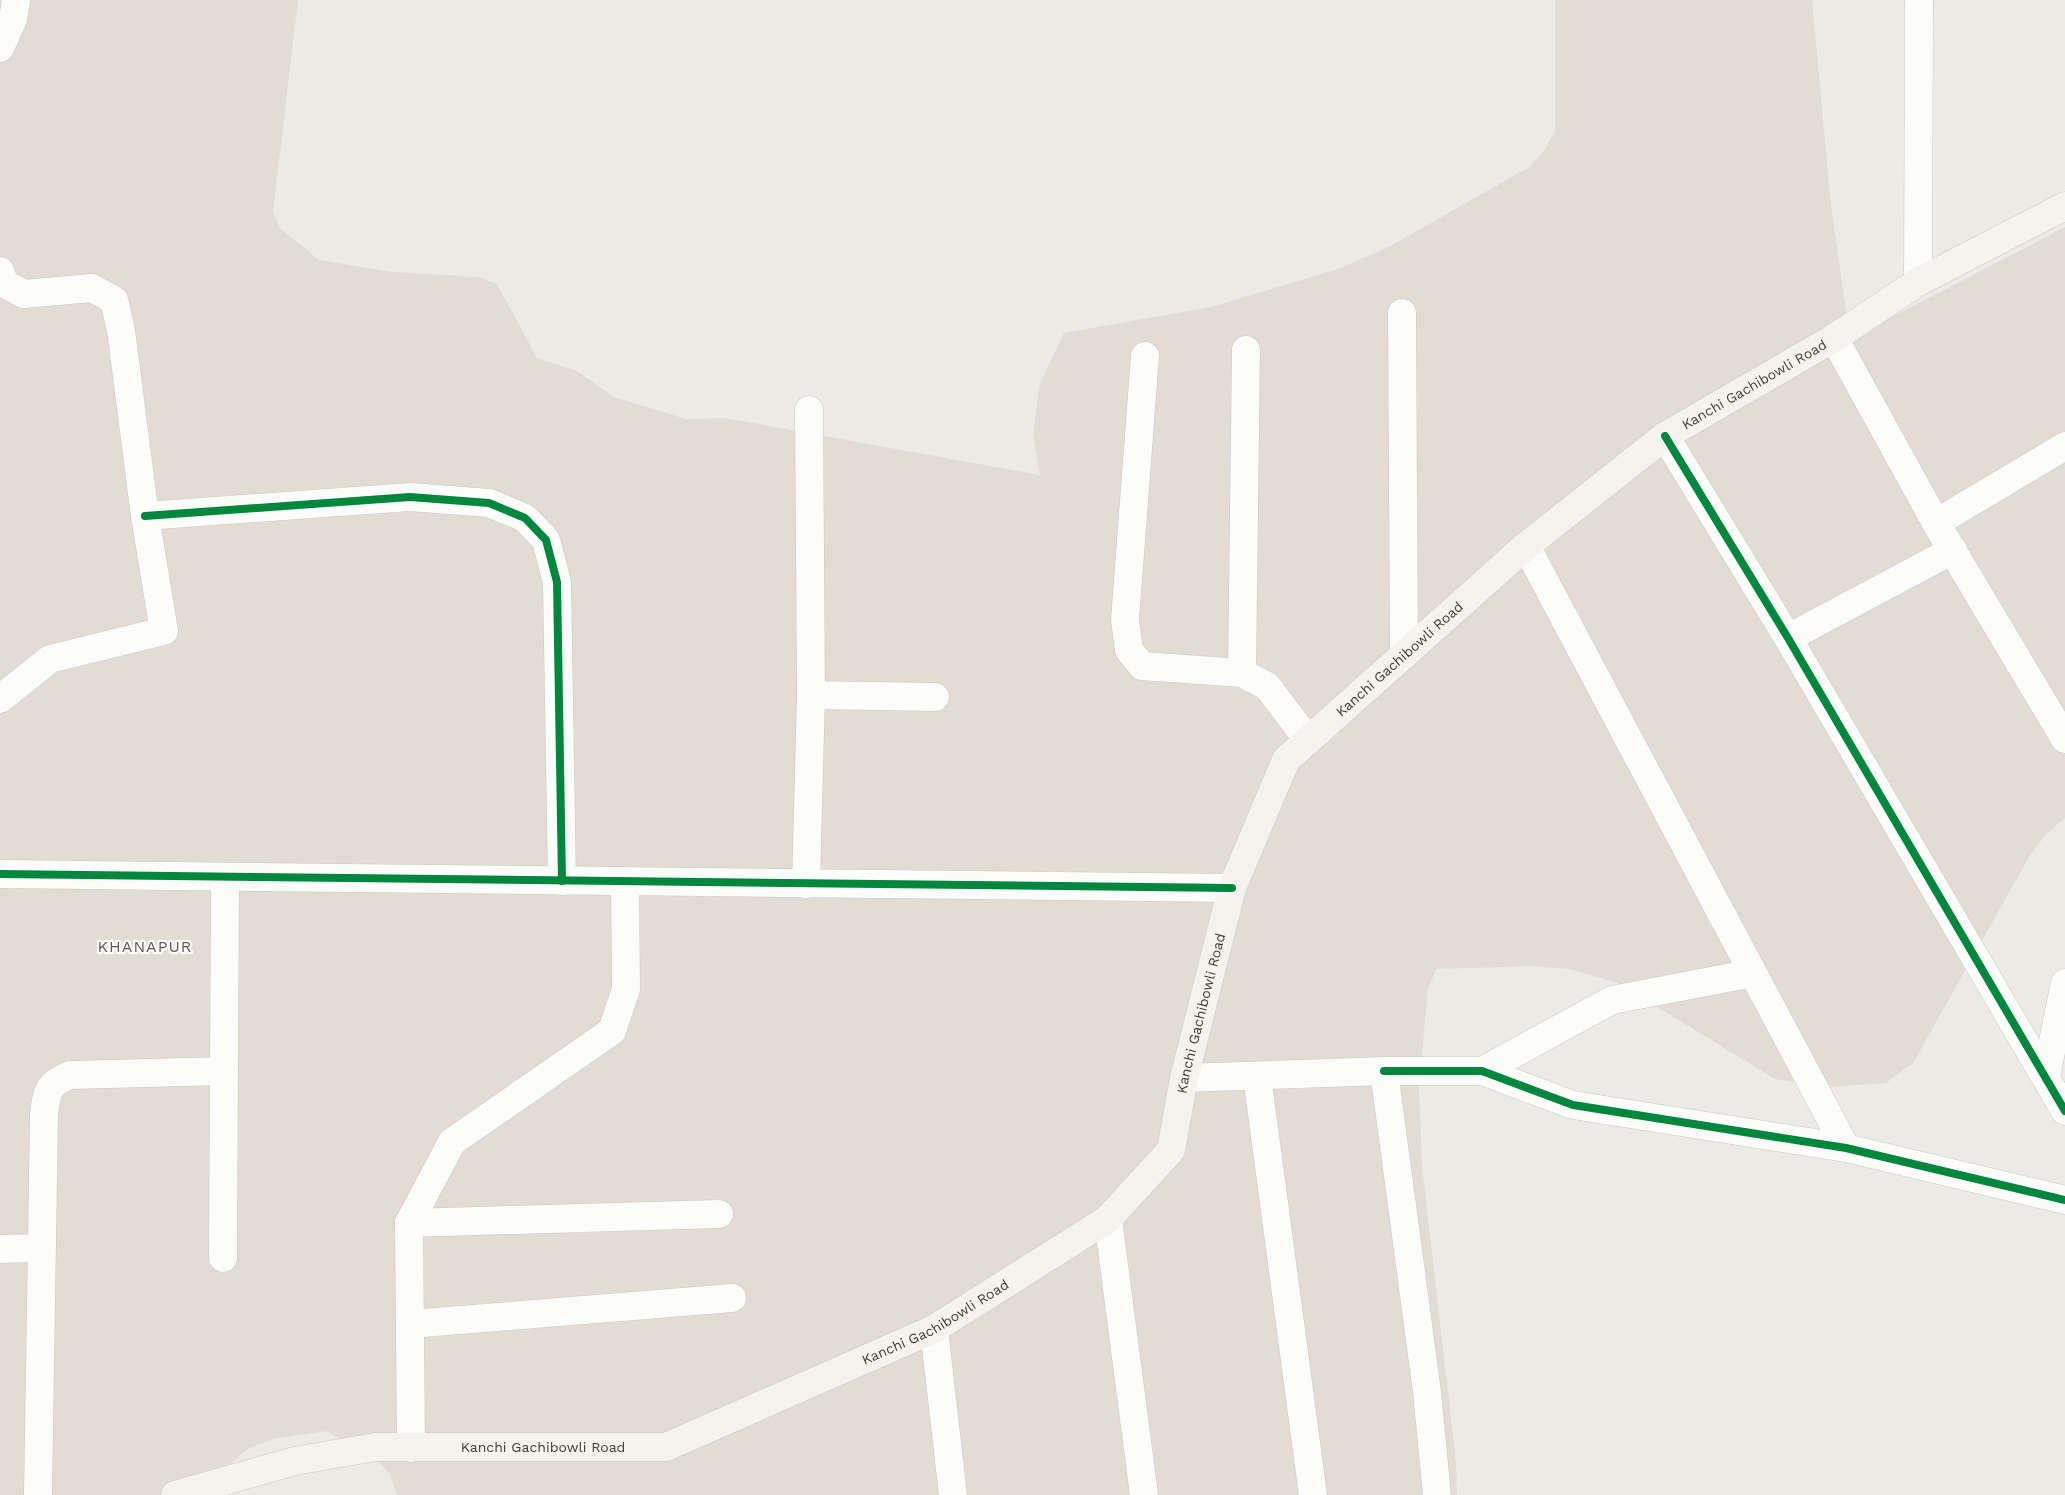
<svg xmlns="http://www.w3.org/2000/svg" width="2065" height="1495" font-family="'Work Sans',sans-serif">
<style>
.residential{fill:#e1ddd4}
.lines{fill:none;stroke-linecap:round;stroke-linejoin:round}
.minor-casing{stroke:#c9c7c2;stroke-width:29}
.secondary-casing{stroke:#ccc8be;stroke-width:29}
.minor{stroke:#fcfcfb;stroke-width:28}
.secondary{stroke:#f5f3ed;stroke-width:28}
.cycleway-casing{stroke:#fff;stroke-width:11}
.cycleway{stroke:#00873e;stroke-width:8}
.labels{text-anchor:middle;stroke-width:4.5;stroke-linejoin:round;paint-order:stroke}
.street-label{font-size:14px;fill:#423c34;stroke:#fff}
.quarter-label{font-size:16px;letter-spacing:1px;fill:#64594c;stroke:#fff}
</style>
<rect width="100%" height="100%" fill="#edebe6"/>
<path class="residential" d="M 0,0 L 298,0 L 273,212 L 280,228 L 319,260 L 392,272 L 480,277 L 497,284 L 537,358 L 577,371 L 614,397 L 686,419 L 725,418 L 1040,475 L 1033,436 L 1039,386 L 1064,333 L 1211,307 L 1338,269 L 1387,248 L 1529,167 L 1545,150 L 1555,130 L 1555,0 L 1812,0 L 1831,205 L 1850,339 L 2065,227 L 2065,818 L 2046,834 L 2029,857 L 1913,1063 L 1886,1083 L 1830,1087 L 1775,1079 L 1618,983 L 1569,969 L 1532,966 L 1436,969 L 1428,989 L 1419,1086 L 1422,1166 L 1456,1462 L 1457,1495 L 397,1495 L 390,1474 L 377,1460 L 326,1431 L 272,1439 L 248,1449 L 222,1471 L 218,1495 L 0,1495 Z"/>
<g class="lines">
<defs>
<g id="minor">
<path d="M 0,48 L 13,19 L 16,0"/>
<path d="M 0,271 L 5,284 L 24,294 L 92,288 L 114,300 L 121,330 L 145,516 L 164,631 L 50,659 L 0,699"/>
<path d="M 1918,282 L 1919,0"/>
<path d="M 1402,313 L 1404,655"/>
<path d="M 1834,338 L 1936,523 L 2065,739"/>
<path d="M 1145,356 L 1125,620 L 1129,650 L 1142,666 L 1242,673 L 1267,686 L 1308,740"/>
<path d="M 1665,436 L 1788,638 L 2065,1111"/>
<path d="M 145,516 L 410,497 L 489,503 L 525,518 L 546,540 L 557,582 L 562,881"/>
<path d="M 1936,523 L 2065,446"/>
<path d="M 1526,546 L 1846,1148"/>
<path d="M 1788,638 L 1953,550"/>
<path d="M 1242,673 L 1246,350"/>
<path d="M 811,695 L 935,697"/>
<path d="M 0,874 L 1232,888"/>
<path d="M 806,884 L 811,695 L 809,410"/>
<path d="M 1384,1071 L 1482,1071 L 1573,1105 L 1846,1148 L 2065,1200"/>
<path d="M 1482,1071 L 1612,1000 L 1753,973"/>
<path d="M 1257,1076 L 1313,1495"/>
<path d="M 2046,1076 L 2065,983"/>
<path d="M 1184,1078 L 1384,1071 L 1427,1392 L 1437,1495"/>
<path d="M 1108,1219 L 1144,1495"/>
<path d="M 409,1223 L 719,1214"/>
<path d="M 0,1249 L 41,1248"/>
<path d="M 223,1258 L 225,877"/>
<path d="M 410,1324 L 732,1298"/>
<path d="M 934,1329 L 953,1495"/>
<path d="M 411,1448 L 409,1223 L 452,1142 L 612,1031 L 626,989 L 625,881"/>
<path d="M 38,1495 L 44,1114 C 47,1092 47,1084 70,1075 L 224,1071"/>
</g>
<g id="secondary">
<path id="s1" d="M 175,1495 L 295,1461 L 375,1447 L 666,1447 L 934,1329 L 1108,1219 L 1171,1150 L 1184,1078 L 1232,888 L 1286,760 L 1526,546 L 1665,436 L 1834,338 L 1918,282 L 2065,206"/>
</g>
</defs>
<use href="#minor" class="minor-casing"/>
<use href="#secondary" class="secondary-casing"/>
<use href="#minor" class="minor"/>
<use href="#secondary" class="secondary"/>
<defs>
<g id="cycleway">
<path d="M 1665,436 L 1788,638 L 2065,1111"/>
<path d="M 145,516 L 410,497 L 489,503 L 525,518 L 546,540 L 557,582 L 562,881"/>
<path d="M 0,874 L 1232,888"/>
<path d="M 1384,1071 L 1482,1071 L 1573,1105 L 1846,1148 L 2065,1200"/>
</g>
</defs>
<use href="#cycleway" class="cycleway-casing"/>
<use href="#cycleway" class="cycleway"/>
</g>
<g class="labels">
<g class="street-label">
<text dy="5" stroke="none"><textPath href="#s1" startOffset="2099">Kanchi Gachibowli Road</textPath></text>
<text dy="5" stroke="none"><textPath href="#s1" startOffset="1649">Kanchi Gachibowli Road</textPath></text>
<text dy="5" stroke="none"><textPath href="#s1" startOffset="1229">Kanchi Gachibowli Road</textPath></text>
<text dy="5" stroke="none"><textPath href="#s1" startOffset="794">Kanchi Gachibowli Road</textPath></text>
<text dy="5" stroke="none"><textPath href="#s1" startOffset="374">Kanchi Gachibowli Road</textPath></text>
</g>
<g class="quarter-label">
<text x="145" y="952">KHANAPUR</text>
</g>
</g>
</svg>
